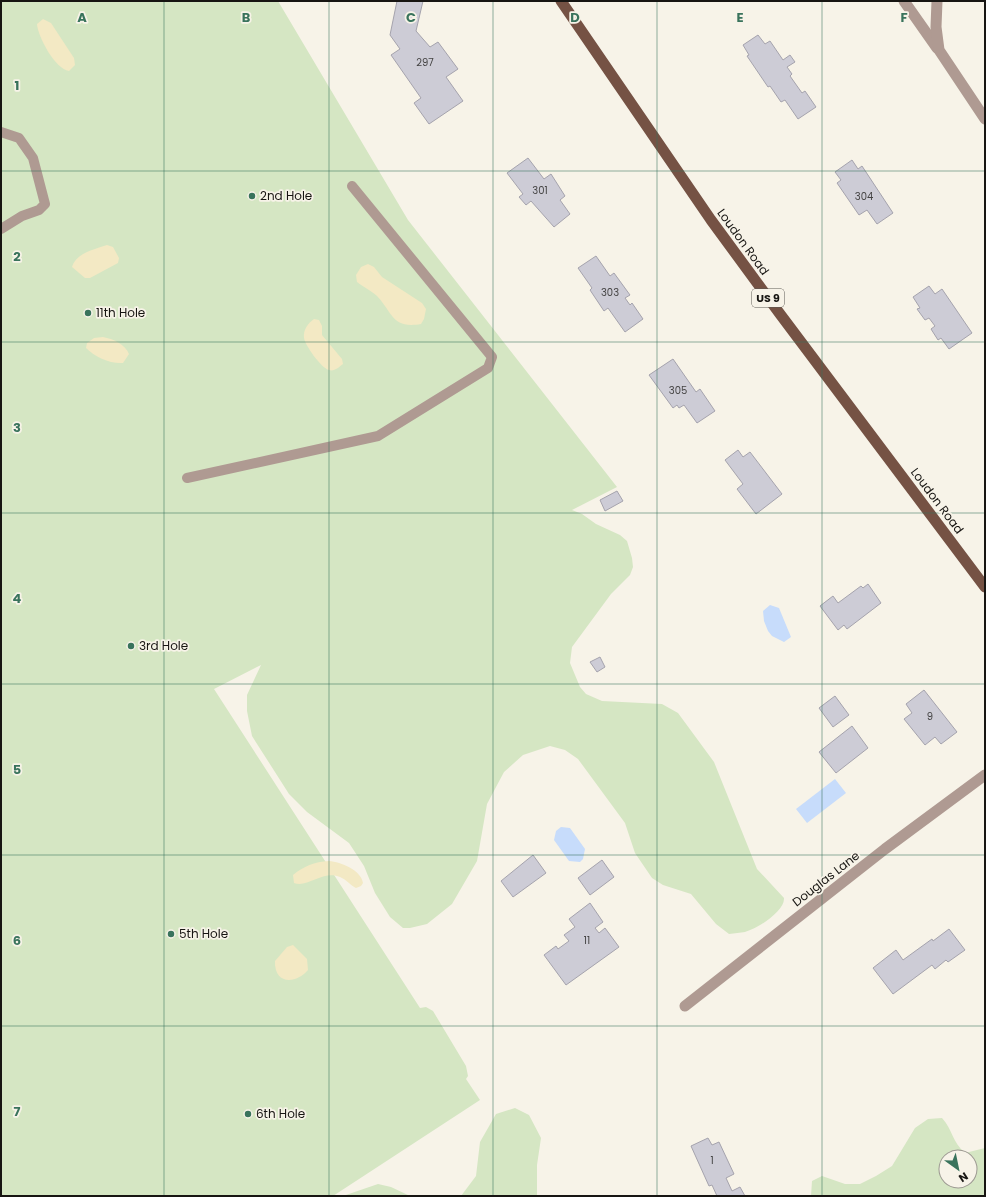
<svg xmlns="http://www.w3.org/2000/svg" width="986" height="1197" font-family="Poppins,sans-serif">
<style>
.green{fill:#d5e6c3;fill-rule:evenodd}
.sand{fill:#f3e9c4}
.water{fill:#c7dcfb}
.building{fill:#cdccd6;stroke:#a5a3ad}
.lines{fill:none;stroke-linecap:round;stroke-linejoin:round}
.service{stroke:#af9a92;stroke-width:10}
.minor{stroke:#af9a92;stroke-width:11}
.primary{stroke:#755244;stroke-width:11}
.grid{fill:none;stroke:#39735c;stroke-width:1;stroke-opacity:0.55}
.poi-dot{fill:#39735c;stroke:#f7f3e8;stroke-width:1.5}
.labels{text-anchor:middle;stroke-width:3.5;stroke-linejoin:round;paint-order:stroke}
.number-label{font-size:10px;fill:#444343}
.shield{fill:#f7f3e8;stroke:#5a5852;stroke-width:1}
.shield-label{font-size:11px;font-weight:bold;fill:#171512}
.poi-label{font-size:12px;fill:#171512;stroke:#f7f3e8;text-anchor:start}
.street-label{font-size:12px;fill:#171512;stroke:#f7f3e8}
.grid-label{font-size:13px;text-anchor:middle;font-weight:bold;fill:#39735c;stroke:#f7f3e8;stroke-width:3.5;stroke-linejoin:round;paint-order:stroke}
</style>
<rect width="100%" height="100%" fill="#f7f3e8"/>
<g class="green">
<path d="M 1,1 L 278,1 L 408,220 L 617,487 L 572,510 L 582,514 L 596,524 L 620,535 L 627,541 L 632,558 L 633,567 L 630,575 L 611,594 L 572,647 L 570,663 L 580,687 L 586,694 L 602,701 L 662,704 L 678,713 L 714,762 L 757,869 L 784,898 C 785,911 757,929 745,932 C 740,933 735,933 729,934 L 716,924 L 691,894 L 663,885 L 652,878 L 635,853 L 625,823 L 578,759 L 565,750 L 550,746 L 523,755 L 504,772 L 487,804 L 477,861 L 452,904 L 427,924 L 410,928 L 403,928 L 390,917 L 375,893 L 364,866 L 349,843 L 307,812 L 289,794 L 252,736 L 247,711 L 247,695 L 261,665 L 214,689 L 420,1008 L 426,1007 L 433,1011 L 466,1066 L 468,1076 L 466,1079 L 480,1100 L 333,1196 L 1,1196 Z"/>
<path d="M 515,1108 L 529,1115 L 541,1138 L 537,1165 L 537,1196 L 461,1196 L 476,1176 L 480,1142 L 496,1114 Z"/>
<path d="M 942,1118 C 953,1130 952,1142 965,1153 L 985,1148 L 985,1196 L 811,1196 L 812,1181 L 822,1176 L 845,1184 L 860,1184 L 876,1176 L 892,1166 L 915,1128 L 928,1119 ZM 946,1157 L 970,1157 L 970,1181 L 946,1181 Z"/>
<path d="M 378,1184 L 391,1187 L 410,1196 L 343,1196 Z"/>
</g>
<g class="sand">
<path d="M 43,19 L 51,23 L 74,58 L 75,65 L 69,71 C 55,69 38,37 37,24 Z"/>
<path d="M 107,245 L 113,247 L 119,258 L 118,263 L 90,278 L 85,278 L 72,267 C 76,253 95,249 107,245 Z"/>
<path d="M 368,264 L 374,267 L 382,277 L 422,303 L 426,309 L 424,319 L 421,324 C 392,329 393,313 377,296 C 372,291 363,287 357,282 L 356,275 L 361,267 Z"/>
<path d="M 314,319 L 319,320 L 322,326 L 322,335 L 342,359 L 343,364 C 339,367 334,372 329,370 C 321,368 305,345 304,338 C 303,330 308,323 314,319 Z"/>
<path d="M 103,337 C 113,339 125,344 129,354 L 123,363 C 110,364 95,357 86,348 L 87,343 L 94,338 Z"/>
<path d="M 329,861 C 341,862 361,870 363,883 L 361,886 L 356,888 C 350,885 347,880 340,877 C 323,870 308,888 294,883 L 293,875 C 304,866 314,862 329,861 Z"/>
<path d="M 293,945 L 307,959 L 308,970 C 296,984 274,985 275,961 L 287,947 Z"/>
</g>
<g class="water">
<path d="M 770,605 L 779,608 L 791,637 L 784,642 L 772,636 L 768,631 L 764,621 L 763,611 Z"/>
<path d="M 835,779 L 846,793 L 807,823 L 796,809 Z"/>
<path d="M 561,827 L 570,828 L 585,849 L 583,859 L 580,862 L 569,861 L 554,840 L 556,831 Z"/>
</g>
<g class="building">
<path d="M 397,1 L 423,1 L 416,31 L 430,47 L 438,42 L 458,69 L 446,77 L 463,101 L 429,124 L 414,103 L 421,98 L 391,55 L 400,49 L 390,35 Z"/>
<path d="M 758,35 L 765,44 L 770,41 L 783,60 L 790,55 L 795,62 L 787,67 L 792,74 L 790,76 L 802,93 L 805,91 L 816,107 L 798,119 L 785,100 L 781,102 L 770,86 L 768,87 L 747,56 L 749,55 L 743,45 Z"/>
<path d="M 528,158 L 544,179 L 551,174 L 565,196 L 560,200 L 570,214 L 554,227 L 531,201 L 526,205 L 519,197 L 523,194 L 507,173 Z"/>
<path d="M 852,160 L 858,169 L 862,166 L 893,213 L 877,224 L 867,210 L 859,215 L 837,183 L 841,180 L 835,172 Z"/>
<path d="M 596,256 L 610,276 L 614,273 L 630,295 L 625,298 L 630,305 L 632,303 L 643,319 L 625,332 L 608,308 L 604,311 L 590,290 L 592,288 L 578,268 Z"/>
<path d="M 929,286 L 935,294 L 942,289 L 972,333 L 949,349 L 941,338 L 938,340 L 931,329 L 935,326 L 929,318 L 925,320 L 917,309 L 920,308 L 913,297 Z"/>
<path d="M 673,359 L 696,392 L 700,389 L 715,411 L 697,423 L 684,405 L 679,408 L 677,405 L 673,408 L 649,375 Z"/>
<path d="M 738,450 L 743,457 L 750,452 L 782,494 L 756,514 L 737,489 L 743,484 L 725,460 Z"/>
<path d="M 617,491 L 623,501 L 605,511 L 600,500 Z"/>
<path d="M 868,584 L 881,603 L 847,629 L 844,625 L 838,630 L 820,606 L 833,596 L 838,603 L 861,586 L 863,588 Z"/>
<path d="M 600,657 L 605,667 L 597,672 L 590,662 Z"/>
<path d="M 924,690 L 957,732 L 941,744 L 935,737 L 925,745 L 904,719 L 912,713 L 906,704 Z"/>
<path d="M 835,696 L 849,715 L 833,727 L 819,708 Z"/>
<path d="M 852,726 L 868,748 L 836,773 L 819,752 Z"/>
<path d="M 533,855 L 546,873 L 513,897 L 501,881 Z"/>
<path d="M 602,860 L 614,877 L 590,895 L 578,878 Z"/>
<path d="M 590,903 L 603,922 L 595,928 L 599,933 L 605,928 L 619,947 L 566,985 L 544,955 L 556,946 L 558,949 L 569,941 L 564,935 L 575,927 L 569,919 Z"/>
<path d="M 949,929 L 965,950 L 948,962 L 946,960 L 935,969 L 932,965 L 893,994 L 873,968 L 896,950 L 903,960 L 932,939 L 933,941 Z"/>
<path d="M 708,1138 L 712,1145 L 719,1142 L 734,1174 L 726,1178 L 732,1191 L 740,1187 L 745,1196 L 717,1196 L 712,1185 L 709,1186 L 691,1146 Z"/>
</g>
<g class="lines">
<g class="service">
<path d="M 1,132 L 19,138 L 33,158 L 45,204 L 39,210 L 22,216 L 1,229"/>
<path d="M 187,478 L 378,436 L 488,368 L 492,357 L 352,186"/>
</g>
<g class="minor">
<path d="M 904,1 L 937,48"/>
<path d="M 937,1 L 936,27 L 939,50 L 985,119"/>
<path d="M 685,1006 L 885,849 L 985,775"/>
</g>
<path class="primary" d="M 561,1 L 711,220 L 780,314 L 985,587"/>
</g>
<path class="grid" d="M 164,1 L 164,1196M 329,1 L 329,1196M 493,1 L 493,1196M 657,1 L 657,1196M 822,1 L 822,1196M 1,171 L 985,171M 1,342 L 985,342M 1,513 L 985,513M 1,684 L 985,684M 1,855 L 985,855M 1,1026 L 985,1026"/>
<g class="poi-dot">
<circle cx="252" cy="196" r="4"/>
<circle cx="88" cy="313" r="4"/>
<circle cx="131" cy="646" r="4"/>
<circle cx="171" cy="934" r="4"/>
<circle cx="248" cy="1114" r="4"/>
</g>
<g class="labels">
<g class="number-label">
<text x="425" y="66">297</text>
<text x="540" y="194">301</text>
<text x="864" y="200">304</text>
<text x="610" y="296">303</text>
<text x="678" y="394">305</text>
<text x="930" y="720">9</text>
<text x="587" y="944">11</text>
<text x="712" y="1164">1</text>
</g>
<rect class="shield" x="752" y="289" width="32" height="18" rx="3"/>
<g class="shield-label">
<text x="768" y="302">US 9</text>
</g>
<g class="poi-label">
<text x="260" y="200">2nd Hole</text>
<text x="96" y="317">11th Hole</text>
<text x="139" y="650">3rd Hole</text>
<text x="179" y="938">5th Hole</text>
<text x="256" y="1118">6th Hole</text>
</g>
<g class="street-label">
<text transform="translate(743 242) rotate(54)" y="4">Loudon Road</text>
<text transform="translate(937 501) rotate(53)" y="4">Loudon Road</text>
<text transform="translate(826 879) rotate(-38)" y="4">Douglas Lane</text>
</g>
</g>
<g class="grid-label">
<text x="82" y="22">A</text>
<text x="246" y="22">B</text>
<text x="411" y="22">C</text>
<text x="575" y="22">D</text>
<text x="740" y="22">E</text>
<text x="904" y="22">F</text>
<text x="17" y="90">1</text>
<text x="17" y="261">2</text>
<text x="17" y="432">3</text>
<text x="17" y="603">4</text>
<text x="17" y="774">5</text>
<text x="17" y="945">6</text>
<text x="17" y="1116">7</text>
</g>
<rect width="986" height="1197" fill="none" stroke="#171512" stroke-width="4"/>
<g transform="translate(958 1169) rotate(147)"><circle r="19" fill="#f7f3e8" stroke="#9d9a92"/>
<path d="M0-3L7 15L0 10L-7 15Z" fill="#39735c"/>
<text y="-6" font-size="11" font-weight="bold" text-anchor="middle" fill="#171512">N</text>
</g>
</svg>
